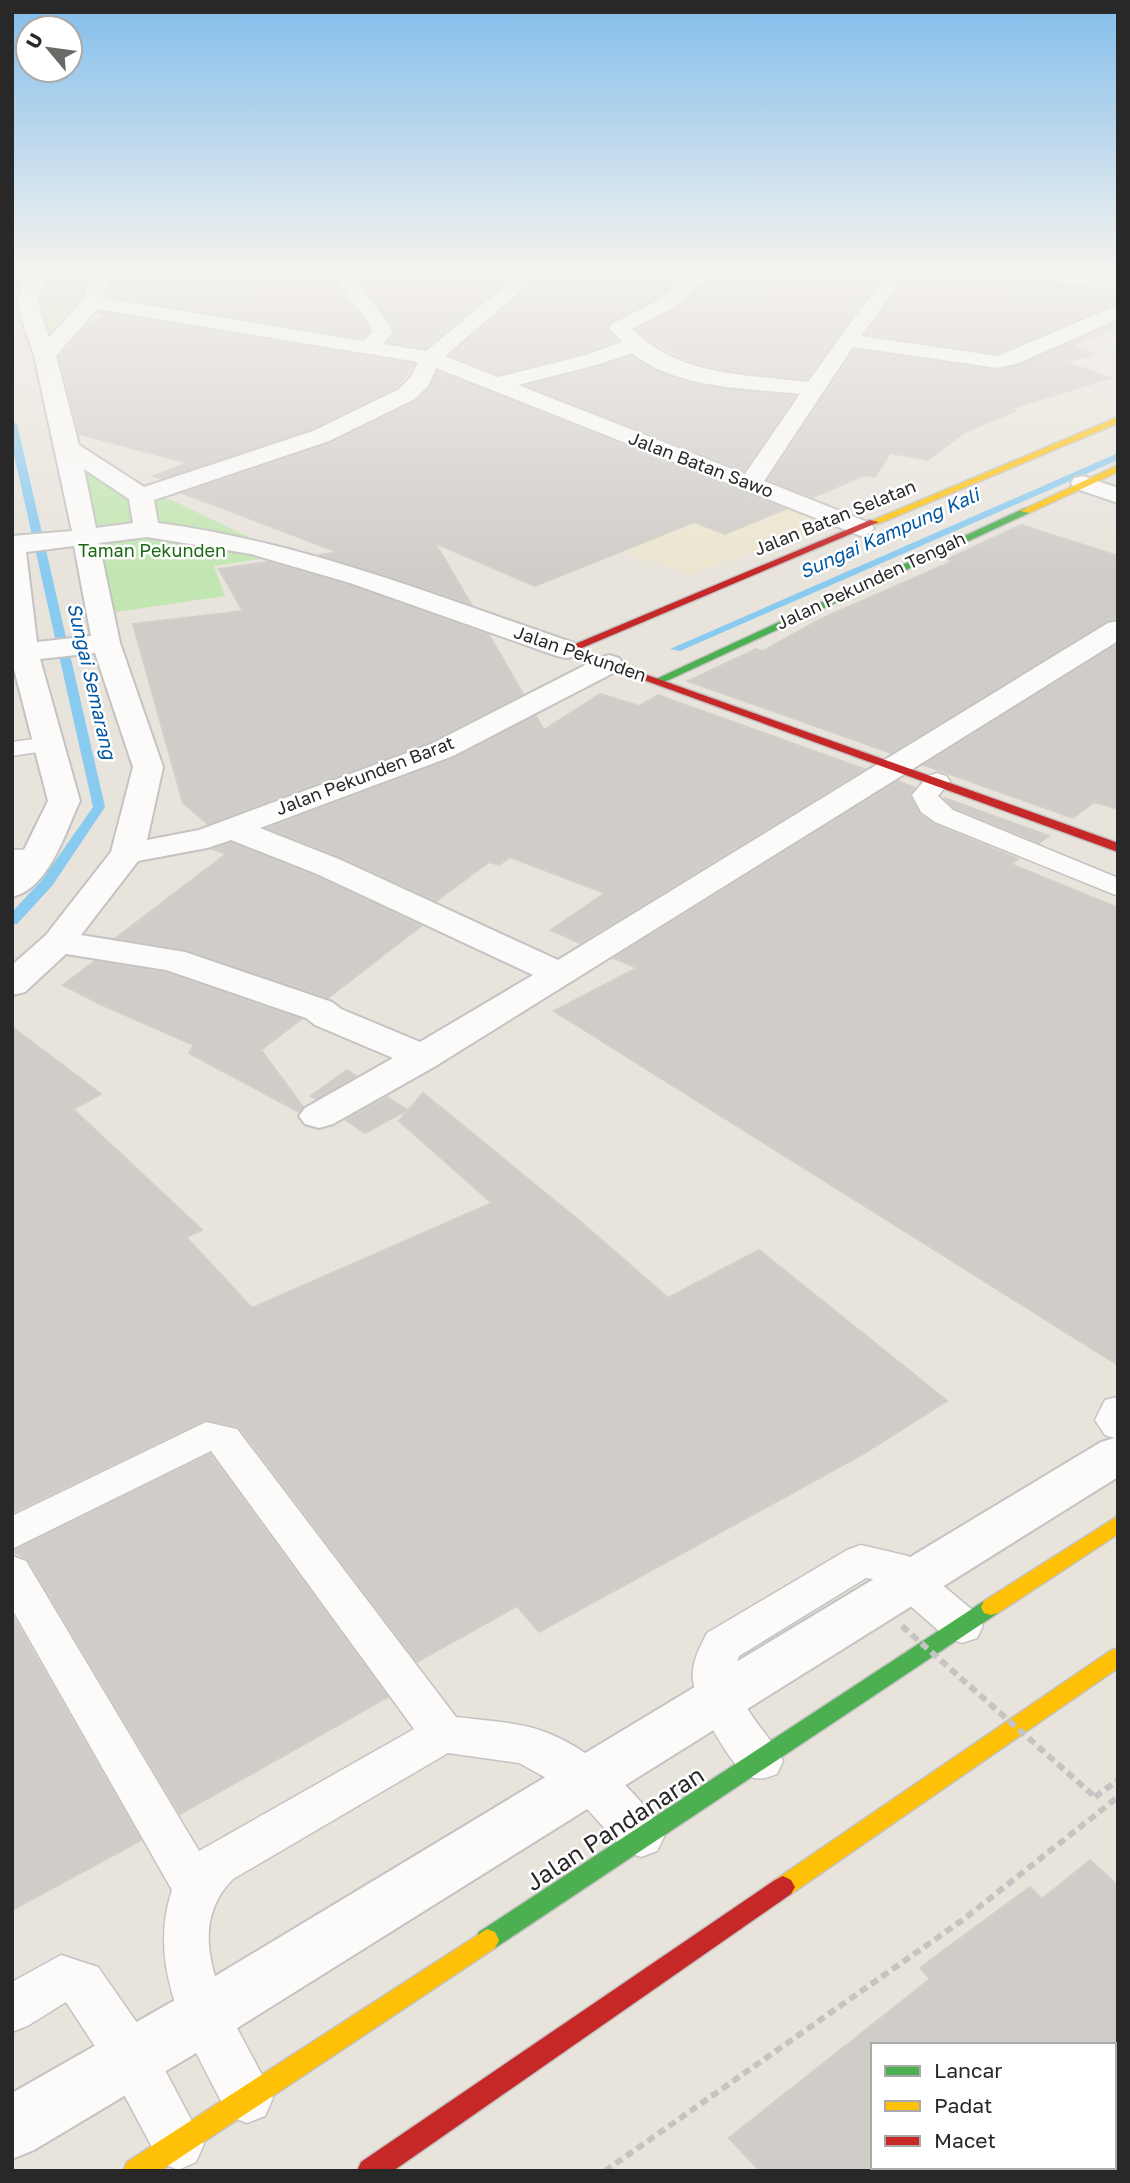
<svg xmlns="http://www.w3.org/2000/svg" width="1130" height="2183" font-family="'Golos Text',sans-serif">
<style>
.education{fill:#ece6cf}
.green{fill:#c2e6b2}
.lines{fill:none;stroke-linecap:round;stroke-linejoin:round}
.stream{fill:#89caf0;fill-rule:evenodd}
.building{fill:#d0cdc8;stroke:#d2cfc9;stroke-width:2}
.lane-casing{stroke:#c4c3c3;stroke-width:3}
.street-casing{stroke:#c4c3c3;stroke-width:4}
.fast-casing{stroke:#c4c3c3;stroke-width:3}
.slow-casing{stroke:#c4c3c3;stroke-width:3}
.jam-casing{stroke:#c4c3c3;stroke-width:3}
.path{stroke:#c5c4c3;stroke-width:6;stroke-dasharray:8 5;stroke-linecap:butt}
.lane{fill:#fcfbfa;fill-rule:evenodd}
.street{fill:#fcfbfa;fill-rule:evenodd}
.fast{fill:#4caf50;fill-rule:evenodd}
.slow{fill:#ffc107;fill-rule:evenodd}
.jam{fill:#c62828;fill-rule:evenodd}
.path-bridge{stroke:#c5c4c3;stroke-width:6;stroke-dasharray:8 5;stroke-linecap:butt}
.labels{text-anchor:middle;stroke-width:5;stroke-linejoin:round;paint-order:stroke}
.far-street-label{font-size:18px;fill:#282828;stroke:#fff}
.far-park-label{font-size:18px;fill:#1b6a13;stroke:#fff}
.far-water-label{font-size:19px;font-style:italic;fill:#0258a2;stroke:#fff}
.near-street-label{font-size:24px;fill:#282828;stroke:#fff}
</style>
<rect width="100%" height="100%" fill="#e8e4dc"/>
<path class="education" d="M 528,405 L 829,524 L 690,574 L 460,499 L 375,452 Z"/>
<g class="green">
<path d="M 89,302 L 43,351 L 30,304 Z"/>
<path d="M 78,460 L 122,476 L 286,555 L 214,566 L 225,596 L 102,614 Z"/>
</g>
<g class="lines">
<g class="stream">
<path d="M 20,266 L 28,266 L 16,291 L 12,293 L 12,282 Z"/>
<path d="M 12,421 L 17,424 L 105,807 L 52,886 L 17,924 L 12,925 L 12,912 L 42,880 L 93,807 L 12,446 Z"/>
<path d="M 1118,453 L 1118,460 L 680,651 L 670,649 Z"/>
</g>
</g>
<g class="building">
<path d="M 355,266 L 524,266 L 425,348 L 388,342 L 394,335 L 393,325 L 349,267 Z"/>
<path d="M 553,266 L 694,266 L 662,295 L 610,322 L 606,328 L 617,341 L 585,352 L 498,374 L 450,355 Z"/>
<path d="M 722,266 L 889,266 L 807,379 L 737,372 L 693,362 L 653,343 L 637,329 L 680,307 Z"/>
<path d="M 913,266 L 963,266 L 975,275 L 1118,293 L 1118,303 L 998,353 L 866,334 Z"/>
<path d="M 1047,266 L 1118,266 L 1118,275 Z"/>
<path d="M 183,267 L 183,270 L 324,268 L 369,331 L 362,338 L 106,296 L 114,270 Z"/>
<path d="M 89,271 L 81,299 L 73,307 L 41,301 L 48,273 Z"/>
<path d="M 99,312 L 414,364 L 397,387 L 312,429 L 161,479 L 153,476 L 188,463 L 79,434 L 59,357 L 87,325 L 110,314 Z"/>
<path d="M 1118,322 L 1118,327 L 1071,346 L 1094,354 L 1065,362 L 1110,378 L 1009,409 L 1016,411 L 965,432 L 928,460 L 890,453 L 875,477 L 865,475 L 813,497 L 768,480 L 854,350 L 999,371 L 1020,365 Z"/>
<path d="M 632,356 L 649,367 L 689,383 L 795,396 L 744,471 L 527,386 Z"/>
<path d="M 437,371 L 785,509 L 725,534 L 694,522 L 535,586 L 435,543 L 471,604 L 319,555 L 338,552 L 182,493 L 330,443 L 416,401 L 430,388 Z"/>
<path d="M 1021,525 L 1118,556 L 1118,618 L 1107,621 L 891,753 L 688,681 L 756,649 L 763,651 L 821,619 L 953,561 L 948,559 Z"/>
<path d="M 268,562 L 349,585 L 489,635 L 523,694 L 430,742 L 208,824 L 183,803 L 133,624 L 243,611 L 219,569 Z"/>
<path d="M 1118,644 L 1118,809 L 1094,802 L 1073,818 L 924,765 Z"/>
<path d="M 600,694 L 639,706 L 658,695 L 864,769 L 580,943 L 551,930 L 605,893 L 510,857 L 499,865 L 489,862 L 436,901 L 342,858 L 267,828 L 454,758 L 536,716 L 544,730 Z"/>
<path d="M 898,781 L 915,788 L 910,796 L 919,813 L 933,824 L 1018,859 L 1011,864 L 1118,908 L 1118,1365 L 554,1011 L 637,968 L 614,958 Z"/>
<path d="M 944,798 L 1049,836 L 1039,843 L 954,808 Z"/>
<path d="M 231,843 L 316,876 L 421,926 L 328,998 L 186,950 L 116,938 L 226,854 L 213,849 Z"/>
<path d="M 95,961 L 165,973 L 301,1019 L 261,1050 L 303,1107 L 299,1112 L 189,1053 L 194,1045 L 100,1004 L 63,985 Z"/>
<path d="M 12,1027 L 101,1094 L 73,1109 L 202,1230 L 186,1237 L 252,1308 L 492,1203 L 399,1121 L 423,1093 L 582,1223 L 668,1298 L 759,1250 L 947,1401 L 863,1454 L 539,1632 L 517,1606 L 417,1662 L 238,1426 L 205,1420 L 12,1513 Z"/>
<path d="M 347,1070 L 356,1076 L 316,1099 L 311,1096 Z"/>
<path d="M 387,1097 L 407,1110 L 365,1133 L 346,1120 Z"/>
<path d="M 210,1454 L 388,1697 L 180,1814 L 28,1560 L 12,1551 Z"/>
<path d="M 12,1615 L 141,1840 L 12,1910 Z"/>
<path d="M 1090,1860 L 1118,1886 L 1118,2045 L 873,2045 L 873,2171 L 760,2171 L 729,2138 L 930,1979 L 920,1968 L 1030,1887 L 1042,1899 Z"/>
</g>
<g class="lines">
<defs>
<g id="lane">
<path d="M 48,737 L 57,739 L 60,744 L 57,749 L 12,756 L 12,742 Z"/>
<path d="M 937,773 L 946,776 L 950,781 L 938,796 L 953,810 L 1118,878 L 1118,896 L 935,822 L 921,812 L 912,795 L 928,776 Z"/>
<path d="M 37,849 L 47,851 L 50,857 L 47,863 L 12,866 L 12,850 Z"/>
<path d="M 1118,1397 L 1118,1439 L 1105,1435 L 1095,1420 L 1105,1400 Z"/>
<path d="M 206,1422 L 237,1429 L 456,1717 C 479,1720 502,1721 525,1726 C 577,1737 642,1790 664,1837 L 657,1851 L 641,1857 L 625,1851 L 572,1792 L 519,1763 L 448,1753 L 233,1879 C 170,1942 246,2035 273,2098 L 265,2116 L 247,2123 L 229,2116 C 192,2044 145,1972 172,1890 L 12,1609 L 12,1556 L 26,1561 L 199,1851 L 414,1729 L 211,1451 L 12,1549 L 12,1516 Z"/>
<path d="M 861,1545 L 908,1556 L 977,1614 L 983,1626 L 977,1638 L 962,1643 L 947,1638 L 882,1581 L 866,1578 L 739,1656 C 723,1698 767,1727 783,1761 L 777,1774 C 766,1778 756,1782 746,1774 C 728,1762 695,1701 693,1680 C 691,1663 700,1647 707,1633 L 847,1550 Z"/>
<path d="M 61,1955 L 98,1967 L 149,2040 L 204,2144 L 196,2162 L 178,2170 L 160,2162 L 113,2074 L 66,2002 L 29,2025 L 12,2032 L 12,1982 Z"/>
</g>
<g id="street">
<path d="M 28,266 L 47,266 L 38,302 L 49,338 L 83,300 L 93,266 L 112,266 L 103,298 L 363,341 L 372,332 L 371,327 L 326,266 L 345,266 L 391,327 L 392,333 L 383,344 L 426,351 L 529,266 L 550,266 L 445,356 L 498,377 L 586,355 L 622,342 L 609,328 L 612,324 L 664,297 L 698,266 L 719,266 L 678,305 L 632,329 C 681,377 744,374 808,382 L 892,266 L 911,266 L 861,336 L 998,356 L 1118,305 L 1118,319 L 1019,363 L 998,368 L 853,347 L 764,481 L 870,523 L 874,528 L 870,533 L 861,536 L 436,368 L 428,386 L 415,399 L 329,441 L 154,500 L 158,523 C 304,542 439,597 577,644 L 581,650 L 577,656 L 567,658 L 557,656 L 350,583 L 251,554 L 147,537 L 99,543 L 120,643 L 163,767 L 147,840 L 199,830 L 431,744 L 599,658 L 609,655 L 619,658 L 623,664 L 619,670 L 453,756 L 260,828 L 341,860 L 558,960 L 1108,623 L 1118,621 L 1118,641 L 434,1067 L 333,1124 L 319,1128 L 305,1124 L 299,1116 L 305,1108 L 393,1058 L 315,1025 L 306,1018 L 166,970 L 66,954 L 25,992 L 12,995 L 12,965 L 46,935 L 111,852 L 133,767 L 95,653 L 40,659 L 80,801 C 65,832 50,888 12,897 L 12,867 L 20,858 L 48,801 L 12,661 L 12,536 L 72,531 L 34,355 L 20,315 L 18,302 ZM 97,309 L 418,362 L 410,378 L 399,389 L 313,431 L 144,487 L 79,445 L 56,356 ZM 632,353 C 676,389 746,388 800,394 L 745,474 L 518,385 L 600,364 ZM 84,469 L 129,499 L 133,523 L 96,528 ZM 74,546 L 91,636 L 37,642 L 26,552 ZM 231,840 L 317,874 L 533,975 L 420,1042 L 341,1009 L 332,1002 L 185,952 L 81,935 L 138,861 L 207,848 Z"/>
<path d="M 966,266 L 1023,266 L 1118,278 L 1118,290 L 975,272 Z"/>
<path d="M 1083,476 L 1118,488 L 1118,503 L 1074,488 L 1071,483 L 1074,478 Z"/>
<path d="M 1118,1437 L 1118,1477 L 226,2035 L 34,2150 L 12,2159 L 12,2093 L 184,1995 L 1101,1442 Z"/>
</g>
<g id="fast">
<path d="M 1025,508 L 1030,511 L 1029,513 L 662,683 L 658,685 L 652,681 Z"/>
<path d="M 991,1599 L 998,1601 L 1001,1607 L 998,1613 L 495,1948 L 487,1951 L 479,1948 L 475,1940 L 479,1932 L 984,1601 Z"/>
</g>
<g id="slow">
<path d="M 1118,417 L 1118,423 L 878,524 L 869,522 Z"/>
<path d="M 1118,465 L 1118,472 L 1029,513 L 1020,511 Z"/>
<path d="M 1118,1516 L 1118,1534 L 998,1613 L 991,1615 L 984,1613 L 981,1607 L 984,1601 Z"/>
<path d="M 1118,1648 L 1118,1668 L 791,1894 L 783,1898 L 775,1894 L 771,1887 L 775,1880 L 1110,1651 Z"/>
<path d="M 487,1929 L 495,1932 L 499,1940 L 495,1948 L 160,2171 L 123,2171 L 127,2162 Z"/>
</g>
<g id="jam">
<path d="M 870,520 L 879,522 L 577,650 L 1118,843 L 1118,852 L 561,650 Z"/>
<path d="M 783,1876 L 791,1880 L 795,1887 L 791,1894 L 393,2171 L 357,2171 L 361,2162 L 775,1880 Z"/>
</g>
</defs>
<use href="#lane" class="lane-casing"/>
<use href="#street" class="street-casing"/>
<use href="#fast" class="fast-casing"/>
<use href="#slow" class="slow-casing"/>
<use href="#jam" class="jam-casing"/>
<g class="path">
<path d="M 1095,1797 L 1118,1780"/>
<path d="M 605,2171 L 964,1919 L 1118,1797"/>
</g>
<use href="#lane" class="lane"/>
<use href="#street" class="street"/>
<use href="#fast" class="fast"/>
<use href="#slow" class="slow"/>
<use href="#jam" class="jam"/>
<path class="path-bridge" d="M 902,1626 L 1095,1797"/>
</g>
<linearGradient id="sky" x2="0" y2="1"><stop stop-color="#82bdeb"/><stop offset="0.47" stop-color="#f5f3ef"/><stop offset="1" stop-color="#f5f3ef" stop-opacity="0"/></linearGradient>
<rect width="1130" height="572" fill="url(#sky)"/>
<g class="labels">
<g class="far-street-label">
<text transform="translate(701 465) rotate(21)" y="6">Jalan Batan Sawo</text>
<text transform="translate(835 518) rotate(-22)" y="6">Jalan Batan Selatan</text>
<text transform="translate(871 581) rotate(-25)" y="6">Jalan Pekunden Tengah</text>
<text transform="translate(580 654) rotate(19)" y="6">Jalan Pekunden</text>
<text transform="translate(365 776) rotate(-21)" y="6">Jalan Pekunden Barat</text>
</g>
<g class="far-park-label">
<text x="152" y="557">Taman Pekunden</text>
</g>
<g class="far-water-label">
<text transform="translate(889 533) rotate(-24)" y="7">Sungai Kampung Kali</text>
<text transform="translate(92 681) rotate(77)" y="7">Sungai Semarang</text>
</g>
<g class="near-street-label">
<text transform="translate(615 1829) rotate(-33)" y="8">Jalan Pandanaran</text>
</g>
</g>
<rect width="1130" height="2183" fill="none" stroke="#282828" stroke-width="28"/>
<rect x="871" y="2043" width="245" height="126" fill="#ffffff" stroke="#a9a9a9" stroke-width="2"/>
<rect x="885" y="2066" width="35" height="10" fill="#4caf50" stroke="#a9a9a9" stroke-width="2"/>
<text x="934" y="2078" font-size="21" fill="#282828">Lancar</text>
<rect x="885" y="2101" width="35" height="10" fill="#ffc107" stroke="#a9a9a9" stroke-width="2"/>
<text x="934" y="2113" font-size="21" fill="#282828">Padat</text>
<rect x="885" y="2136" width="35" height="10" fill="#c62828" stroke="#a9a9a9" stroke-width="2"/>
<text x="934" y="2148" font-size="21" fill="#282828">Macet</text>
<g transform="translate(49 49) rotate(299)"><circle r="33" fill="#ffffff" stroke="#a9a9a9" stroke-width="2"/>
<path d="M0-5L12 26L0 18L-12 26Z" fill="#6b6a67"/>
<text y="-10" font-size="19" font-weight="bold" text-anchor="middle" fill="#282828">U</text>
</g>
</svg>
